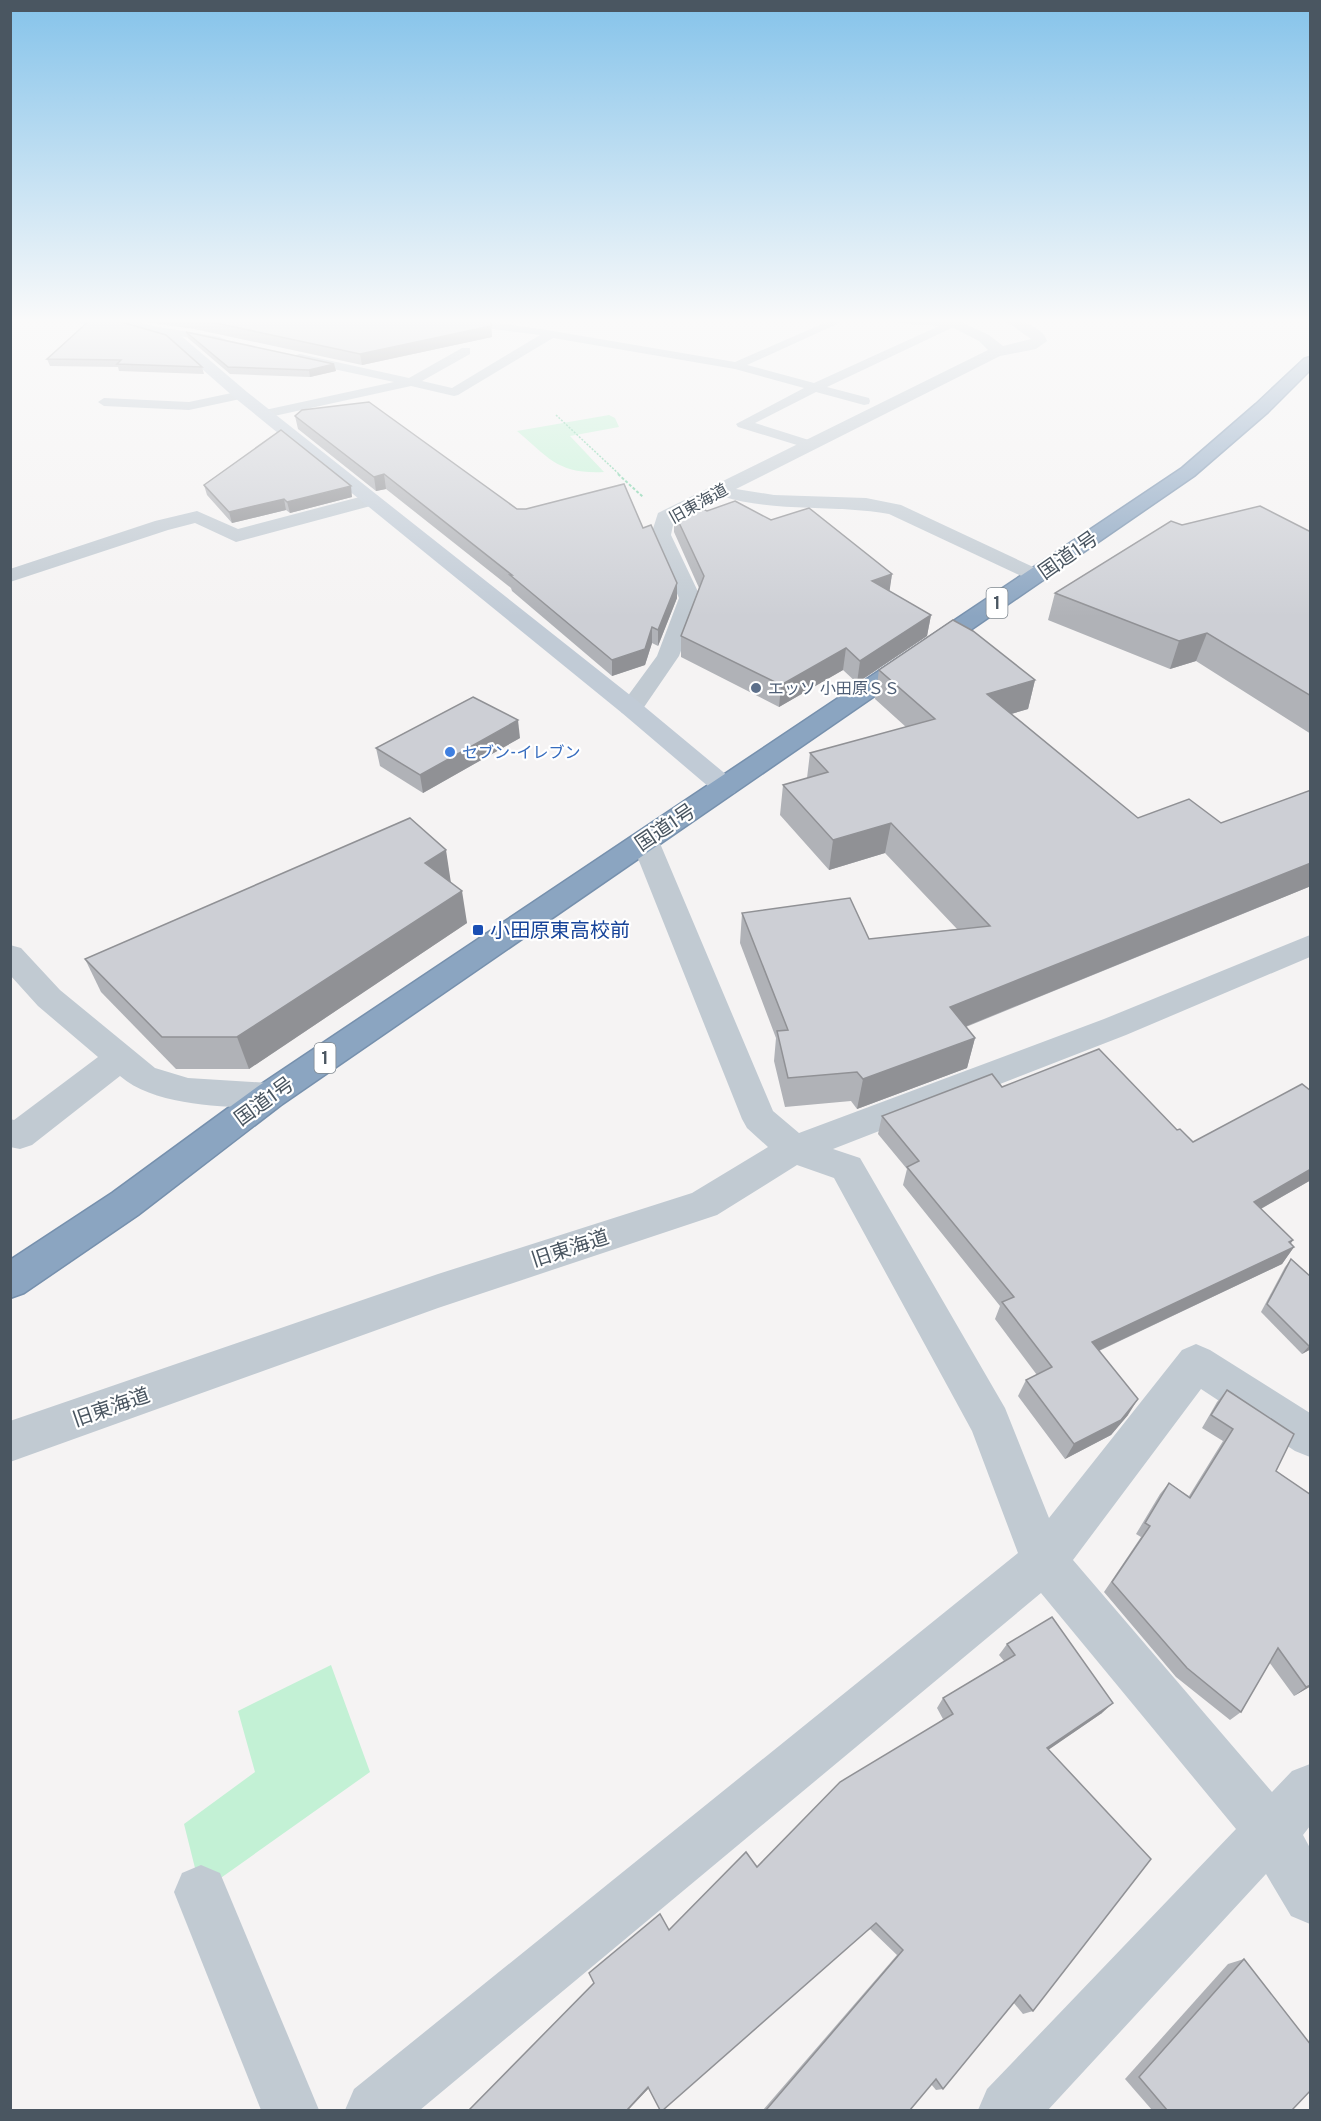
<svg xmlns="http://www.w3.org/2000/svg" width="1321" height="2121" font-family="Overpass,'Noto Sans JP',sans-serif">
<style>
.green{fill:#c3f1d5}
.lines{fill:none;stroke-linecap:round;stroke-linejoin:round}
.highway-casing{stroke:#7690ad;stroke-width:3}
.path-far1{stroke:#7ad0a6;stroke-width:1.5;stroke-dasharray:2 1.5;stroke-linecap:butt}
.path{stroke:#7ad0a6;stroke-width:2;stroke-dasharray:3 2;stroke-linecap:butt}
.lane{fill:#c1cad2;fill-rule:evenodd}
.street{fill:#c1cad2;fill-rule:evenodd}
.secondary{fill:#c1cbd6;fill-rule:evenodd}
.highway{fill:#8ba5c1;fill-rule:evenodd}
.wall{fill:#b0b2b7}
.shaded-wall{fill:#909195}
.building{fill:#cdcfd5;stroke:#909195;stroke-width:1.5}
.service-dot{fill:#5c6f8a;stroke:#fff;stroke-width:2}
.shop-dot{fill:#3f7fe0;stroke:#fff;stroke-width:2}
.transit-dot{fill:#1a4fb4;stroke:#fff;stroke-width:2}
.labels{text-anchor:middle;stroke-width:4.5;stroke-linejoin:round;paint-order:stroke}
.far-street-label{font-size:16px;fill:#4a5661;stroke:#fff}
.far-service-label{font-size:16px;fill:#4e5e75;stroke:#fff;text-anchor:start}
.far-shop-label{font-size:16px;fill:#366cbe;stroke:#fff;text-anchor:start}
.shield{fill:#fff;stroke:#808990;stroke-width:1.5}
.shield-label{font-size:18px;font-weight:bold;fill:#4a5661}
.street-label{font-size:20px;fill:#4a5661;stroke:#fff}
.transit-label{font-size:20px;fill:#164399;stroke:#fff;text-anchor:start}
</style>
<rect width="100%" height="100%" fill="#f5f3f3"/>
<g class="green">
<path d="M 609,415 L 615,418 L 619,427 L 570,436 L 604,472 C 558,474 550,459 517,431 Z"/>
<path d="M 331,1665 L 370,1772 L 201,1892 L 184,1824 L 255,1772 L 238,1711 Z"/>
</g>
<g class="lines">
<defs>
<path id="highway" d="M 1310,357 L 1310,370 L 1268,412 L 1194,476 L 281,1105 L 138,1215 L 24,1293 L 10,1298 L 10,1260 L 112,1193 L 257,1087 L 1182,468 L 1256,404 L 1304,359 Z"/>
</defs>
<use href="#highway" class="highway-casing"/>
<path class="path-far1" d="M 556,415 L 620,475"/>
<path class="path" d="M 618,474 L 643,497"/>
<g class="lane">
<path d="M 441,320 L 475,320 L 541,329 L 735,362 L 831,320 L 846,320 L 747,365 L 814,383 L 939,326 L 898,323 L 893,320 L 954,321 L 960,324 L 827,387 L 869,398 L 870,401 L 869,404 L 864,405 L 816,392 L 755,423 L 815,442 L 817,445 L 810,449 L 738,427 L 736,424 L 804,388 L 735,369 L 553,338 L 458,395 L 454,396 L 411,386 L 265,418 L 258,414 L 265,410 L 394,382 L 296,361 L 296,355 L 300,354 L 409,378 L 462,348 L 470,348 L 470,354 L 422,381 L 452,388 L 540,335 L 446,323 Z"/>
<path d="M 147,325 L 220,337 L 226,340 L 220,343 L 143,330 L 143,326 Z"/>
<path d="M 241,391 L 245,392 L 247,395 L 245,398 L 189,410 L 104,406 L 98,402 L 104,398 L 189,402 Z"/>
</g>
<g class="street">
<path d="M 938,320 L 957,320 L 989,335 L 1003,346 L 1031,339 L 1004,320 C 1018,320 1042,325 1047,341 L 1036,349 L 1000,356 L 736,489 L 774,495 L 866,498 L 901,505 L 1044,572 L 1047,576 L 1044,580 L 1037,582 L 1030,580 L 889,514 C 833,504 776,513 721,496 L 674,520 L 671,535 L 701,598 L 679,656 L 640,713 L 631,715 L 622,713 L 619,708 L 657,656 L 679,598 L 651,535 L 658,513 L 988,350 L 979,341 Z"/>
<path d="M 371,494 L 378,496 L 381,500 L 378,504 L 236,542 L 195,523 L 168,530 L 10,582 L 10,569 L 155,521 L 197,511 L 238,529 Z"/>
<path d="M 645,832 L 655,835 L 659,841 L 773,1111 L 799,1133 L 1104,1019 L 1310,935 L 1310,957 L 1126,1035 L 833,1149 L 860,1158 L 1005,1408 L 1049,1518 L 1182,1350 L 1196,1344 L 1210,1350 L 1310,1413 L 1310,1457 L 1295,1451 L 1201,1389 L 1073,1560 L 1272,1792 L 1292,1771 L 1310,1764 L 1310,1826 L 1303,1835 L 1310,1848 L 1310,1924 L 1291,1916 L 1266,1874 L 1048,2110 L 978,2110 L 987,2089 L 1236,1829 L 1041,1593 L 420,2110 L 345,2110 L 354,2089 L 1018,1553 L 972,1431 L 834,1178 L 797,1165 L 717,1215 L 438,1308 L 10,1462 L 10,1421 L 438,1274 L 692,1193 L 768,1147 L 747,1128 L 742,1119 L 631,841 L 635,835 Z"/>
<path d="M 10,945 L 21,948 L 60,990 L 155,1068 L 188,1078 L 269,1083 L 281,1087 L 286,1096 L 281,1105 L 269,1109 C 223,1106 156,1107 120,1076 L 32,1145 L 20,1149 L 10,1147 L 10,1119 L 14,1120 L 98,1057 L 38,1006 L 10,975 Z"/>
<path d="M 201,1865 L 220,1873 L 319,2110 L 261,2110 L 174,1892 L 182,1873 Z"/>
</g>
<path class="secondary" d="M 75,320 L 132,320 L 179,334 L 247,392 L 640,703 L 734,781 L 738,787 L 734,793 L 725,795 L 716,793 L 622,713 L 235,398 L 169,340 L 120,326 L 82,324 Z"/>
<use href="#highway" class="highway"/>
</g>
<g class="wall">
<path d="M 141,320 L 484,320 L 492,337 L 362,365 L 194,329 L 151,323 Z"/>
<path d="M 89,321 L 202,367 L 204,374 L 119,371 L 118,367 L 50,366 L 47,359 Z"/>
<path d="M 186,332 L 334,364 L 336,371 L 310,377 L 230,374 L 188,338 Z"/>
<path d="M 295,416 L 517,509 L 643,528 L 677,583 L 677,598 L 658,646 L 652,643 L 645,665 L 612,676 L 512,591 L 511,588 L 386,489 L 376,491 L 298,429 Z"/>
<path d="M 204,485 L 352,497 L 290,513 L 286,510 L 232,523 L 207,495 Z"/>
<path d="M 707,511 L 771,520 L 892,574 L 889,591 L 931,615 L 927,636 L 857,683 L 843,670 L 779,707 L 681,657 L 681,636 L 699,588 L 674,532 L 674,512 Z"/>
<path d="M 1182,525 L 1311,532 L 1311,734 L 1196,661 L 1170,669 L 1048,620 L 1055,593 Z"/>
<path d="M 879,670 L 1035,680 L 1028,709 L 1011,714 L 1138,818 L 1221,823 L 1311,790 L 1311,886 L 966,1027 L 975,1038 L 967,1068 L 857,1109 L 851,1101 L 785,1107 L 774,1061 L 776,1038 L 740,943 L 742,913 L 869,939 L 957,929 L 885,853 L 829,870 L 780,815 L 783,785 L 807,778 L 810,753 L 906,727 L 875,699 Z"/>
<path d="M 520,738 L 423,793 L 380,766 L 376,748 Z"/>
<path d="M 451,883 L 467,923 L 249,1069 L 176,1069 L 101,992 L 85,959 Z"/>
<path d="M 1002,1087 L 1177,1130 L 1193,1142 L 1311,1091 L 1311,1180 L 1261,1209 L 1293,1240 L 1291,1243 L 1294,1247 L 1282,1264 L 1099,1351 L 1128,1415 L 1111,1435 L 1065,1459 L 1018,1396 L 1026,1380 L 1037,1375 L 995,1319 L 1000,1306 L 903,1185 L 907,1169 L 878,1134 L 882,1116 Z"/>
<path d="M 1291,1259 L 1311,1277 L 1311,1349 L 1302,1354 L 1261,1312 L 1285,1267 Z"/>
<path d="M 1227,1390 L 1276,1471 L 1311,1686 L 1294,1696 L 1269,1662 L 1241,1712 L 1230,1720 L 1176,1677 L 1104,1592 L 1141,1537 L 1136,1534 L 1160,1494 L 1169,1483 L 1189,1496 L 1223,1441 L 1202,1428 L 1217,1402 Z"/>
<path d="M 1007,1644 L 1102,1713 L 1049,1749 L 1033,2011 L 1023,2014 L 1013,2002 L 943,2089 L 936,2090 L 931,2084 L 910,2110 L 763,2110 L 897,1955 L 870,1929 L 648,2089 L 628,2110 L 469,2110 L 669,1930 L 757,1867 L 943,1719 L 937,1708 L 943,1698 L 1004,1661 L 999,1655 Z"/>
<path d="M 1244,1959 L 1292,2110 L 1152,2110 L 1125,2079 L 1228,1964 Z"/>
</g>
<g class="shaded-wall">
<path d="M 491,321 L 492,337 L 362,365 L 360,354 Z"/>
<path d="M 334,364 L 336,371 L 310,377 L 309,370 Z"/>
<path d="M 384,474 L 386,489 L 376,491 L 374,477 Z"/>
<path d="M 351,486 L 352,497 L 290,513 L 287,502 Z"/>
<path d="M 284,499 L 286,510 L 232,523 L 229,512 Z"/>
<path d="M 892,574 L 889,595 L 872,581 Z"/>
<path d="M 677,583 L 677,598 L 658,646 L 658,630 Z"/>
<path d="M 931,615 L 927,636 L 857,683 L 860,661 Z"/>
<path d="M 652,627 L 652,643 L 645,665 L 612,676 L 612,660 Z"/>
<path d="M 1207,633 L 1196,661 L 1170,669 L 1179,641 Z"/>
<path d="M 846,648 L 843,670 L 779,707 L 781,685 Z"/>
<path d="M 1035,680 L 1028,709 L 980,723 L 987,694 Z"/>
<path d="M 518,720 L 520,738 L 423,793 L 420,775 Z"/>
<path d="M 891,823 L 885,853 L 829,870 L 833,840 Z"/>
<path d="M 446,850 L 451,883 L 425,863 Z"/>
<path d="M 1311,863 L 1311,886 L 942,1036 L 950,1007 Z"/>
<path d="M 462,891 L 467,923 L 249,1069 L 237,1037 Z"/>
<path d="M 975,1038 L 967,1068 L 857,1109 L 863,1079 Z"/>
<path d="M 1311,1169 L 1311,1180 L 1243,1219 L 1254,1202 Z"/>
<path d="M 1293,1240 L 1285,1251 L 1294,1247 L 1282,1264 L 1083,1358 L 1092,1342 Z"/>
<path d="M 1311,1345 L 1311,1349 L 1302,1354 L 1309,1346 Z"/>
<path d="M 1138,1399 L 1128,1415 L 1111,1435 L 1065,1459 L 1074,1444 Z"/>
<path d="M 1311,1685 L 1311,1686 L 1294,1696 L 1306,1687 Z"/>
<path d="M 1113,1703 L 1102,1713 L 1038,1757 L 1047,1748 Z"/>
<path d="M 648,2087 L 648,2089 L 628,2110 L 627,2110 Z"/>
</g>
<g class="building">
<path d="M 202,320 L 484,320 L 491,321 L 491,326 L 360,354 Z"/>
<path d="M 89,321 L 118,321 L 166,335 L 202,367 L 117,364 L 121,360 L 47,359 Z"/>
<path d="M 186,332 L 334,364 L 309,370 L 228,367 Z"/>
<path d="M 369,402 L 517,509 L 526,509 L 624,484 L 643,528 L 651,525 L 677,583 L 658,630 L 652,627 L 645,649 L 612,660 L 510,575 L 512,575 L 384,474 L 374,477 L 295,416 L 302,410 Z"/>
<path d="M 281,430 L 351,486 L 287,502 L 284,499 L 229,512 L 204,485 Z"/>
<path d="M 735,501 L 771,520 L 809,508 L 892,574 L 872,581 L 931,615 L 860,661 L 846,648 L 781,685 L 681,636 L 704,576 L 674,512 L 694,505 L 707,511 Z"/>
<path d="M 1260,506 L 1311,532 L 1311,696 L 1207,633 L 1179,641 L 1055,593 L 1171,521 L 1182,525 Z"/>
<path d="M 953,620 L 973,631 L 1035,680 L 987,694 L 1138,818 L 1189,799 L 1221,823 L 1311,790 L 1311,863 L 950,1007 L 975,1038 L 863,1079 L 857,1072 L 788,1078 L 777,1031 L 788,1030 L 742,913 L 850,898 L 869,939 L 990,926 L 891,823 L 833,840 L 783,785 L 828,772 L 810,753 L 935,719 L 879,670 Z"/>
<path d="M 473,697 L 518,720 L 420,775 L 376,748 Z"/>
<path d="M 410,818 L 446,850 L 425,863 L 462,891 L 237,1037 L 162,1037 L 85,959 Z"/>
<path d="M 1099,1049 L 1177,1130 L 1180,1129 L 1193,1142 L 1302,1084 L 1311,1091 L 1311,1169 L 1254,1202 L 1293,1240 L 1289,1242 L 1294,1247 L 1092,1342 L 1138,1399 L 1121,1420 L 1074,1444 L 1026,1380 L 1052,1367 L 1002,1302 L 1014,1297 L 907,1167 L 919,1161 L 882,1116 L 992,1074 L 1002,1087 Z"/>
<path d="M 1291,1259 L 1311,1277 L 1311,1345 L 1309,1346 L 1267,1304 Z"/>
<path d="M 1227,1390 L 1294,1434 L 1276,1471 L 1311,1495 L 1311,1685 L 1306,1687 L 1278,1648 L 1241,1712 L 1187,1668 L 1112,1582 L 1150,1526 L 1145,1523 L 1169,1483 L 1190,1498 L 1233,1429 L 1211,1415 Z"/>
<path d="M 1052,1617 L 1113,1703 L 1047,1748 L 1151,1859 L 1033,2011 L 1020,1995 L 943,2089 L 936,2079 L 910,2110 L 766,2110 L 903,1950 L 876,1923 L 663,2110 L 660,2110 L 648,2087 L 627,2110 L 469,2110 L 594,1983 L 589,1973 L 660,1914 L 669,1930 L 746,1852 L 757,1867 L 840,1782 L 953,1714 L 943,1698 L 1015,1655 L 1007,1644 Z"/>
<path d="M 1244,1959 L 1311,2045 L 1311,2090 L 1292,2110 L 1167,2110 L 1139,2077 Z"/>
</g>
<linearGradient id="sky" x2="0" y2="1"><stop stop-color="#85c3ea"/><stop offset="0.52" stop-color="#fafafa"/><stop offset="1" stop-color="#fafafa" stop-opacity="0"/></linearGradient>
<rect width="1321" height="617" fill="url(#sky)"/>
<circle class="service-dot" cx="756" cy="688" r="6"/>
<circle class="shop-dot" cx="450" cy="752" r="6"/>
<rect class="transit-dot" x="472" y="924" width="12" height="12" rx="3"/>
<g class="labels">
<g class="far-street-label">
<text transform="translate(698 503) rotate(-29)" y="6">旧東海道</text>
</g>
<g class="far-service-label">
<text x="768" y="694">エッソ 小田原ＳＳ</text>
</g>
<g class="far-shop-label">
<text x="462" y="758">セブン-イレブン</text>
</g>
<g class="shield">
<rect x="986.5" y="588" width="21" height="30" rx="4.5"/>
<rect x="314.5" y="1043" width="21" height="30" rx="4.5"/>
</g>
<g class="shield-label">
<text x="997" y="609">1</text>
<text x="325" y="1064">1</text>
</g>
<g class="street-label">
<text transform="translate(1068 555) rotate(-35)" y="7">国道1号</text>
<text transform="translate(665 827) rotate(-34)" y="7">国道1号</text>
<text transform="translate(264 1101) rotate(-36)" y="7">国道1号</text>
<text transform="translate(570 1248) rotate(-18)" y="7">旧東海道</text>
<text transform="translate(111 1407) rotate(-19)" y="7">旧東海道</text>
</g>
<g class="transit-label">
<text x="490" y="937">小田原東高校前</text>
</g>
</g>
<rect width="1321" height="2121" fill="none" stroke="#4a5661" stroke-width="24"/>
</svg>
